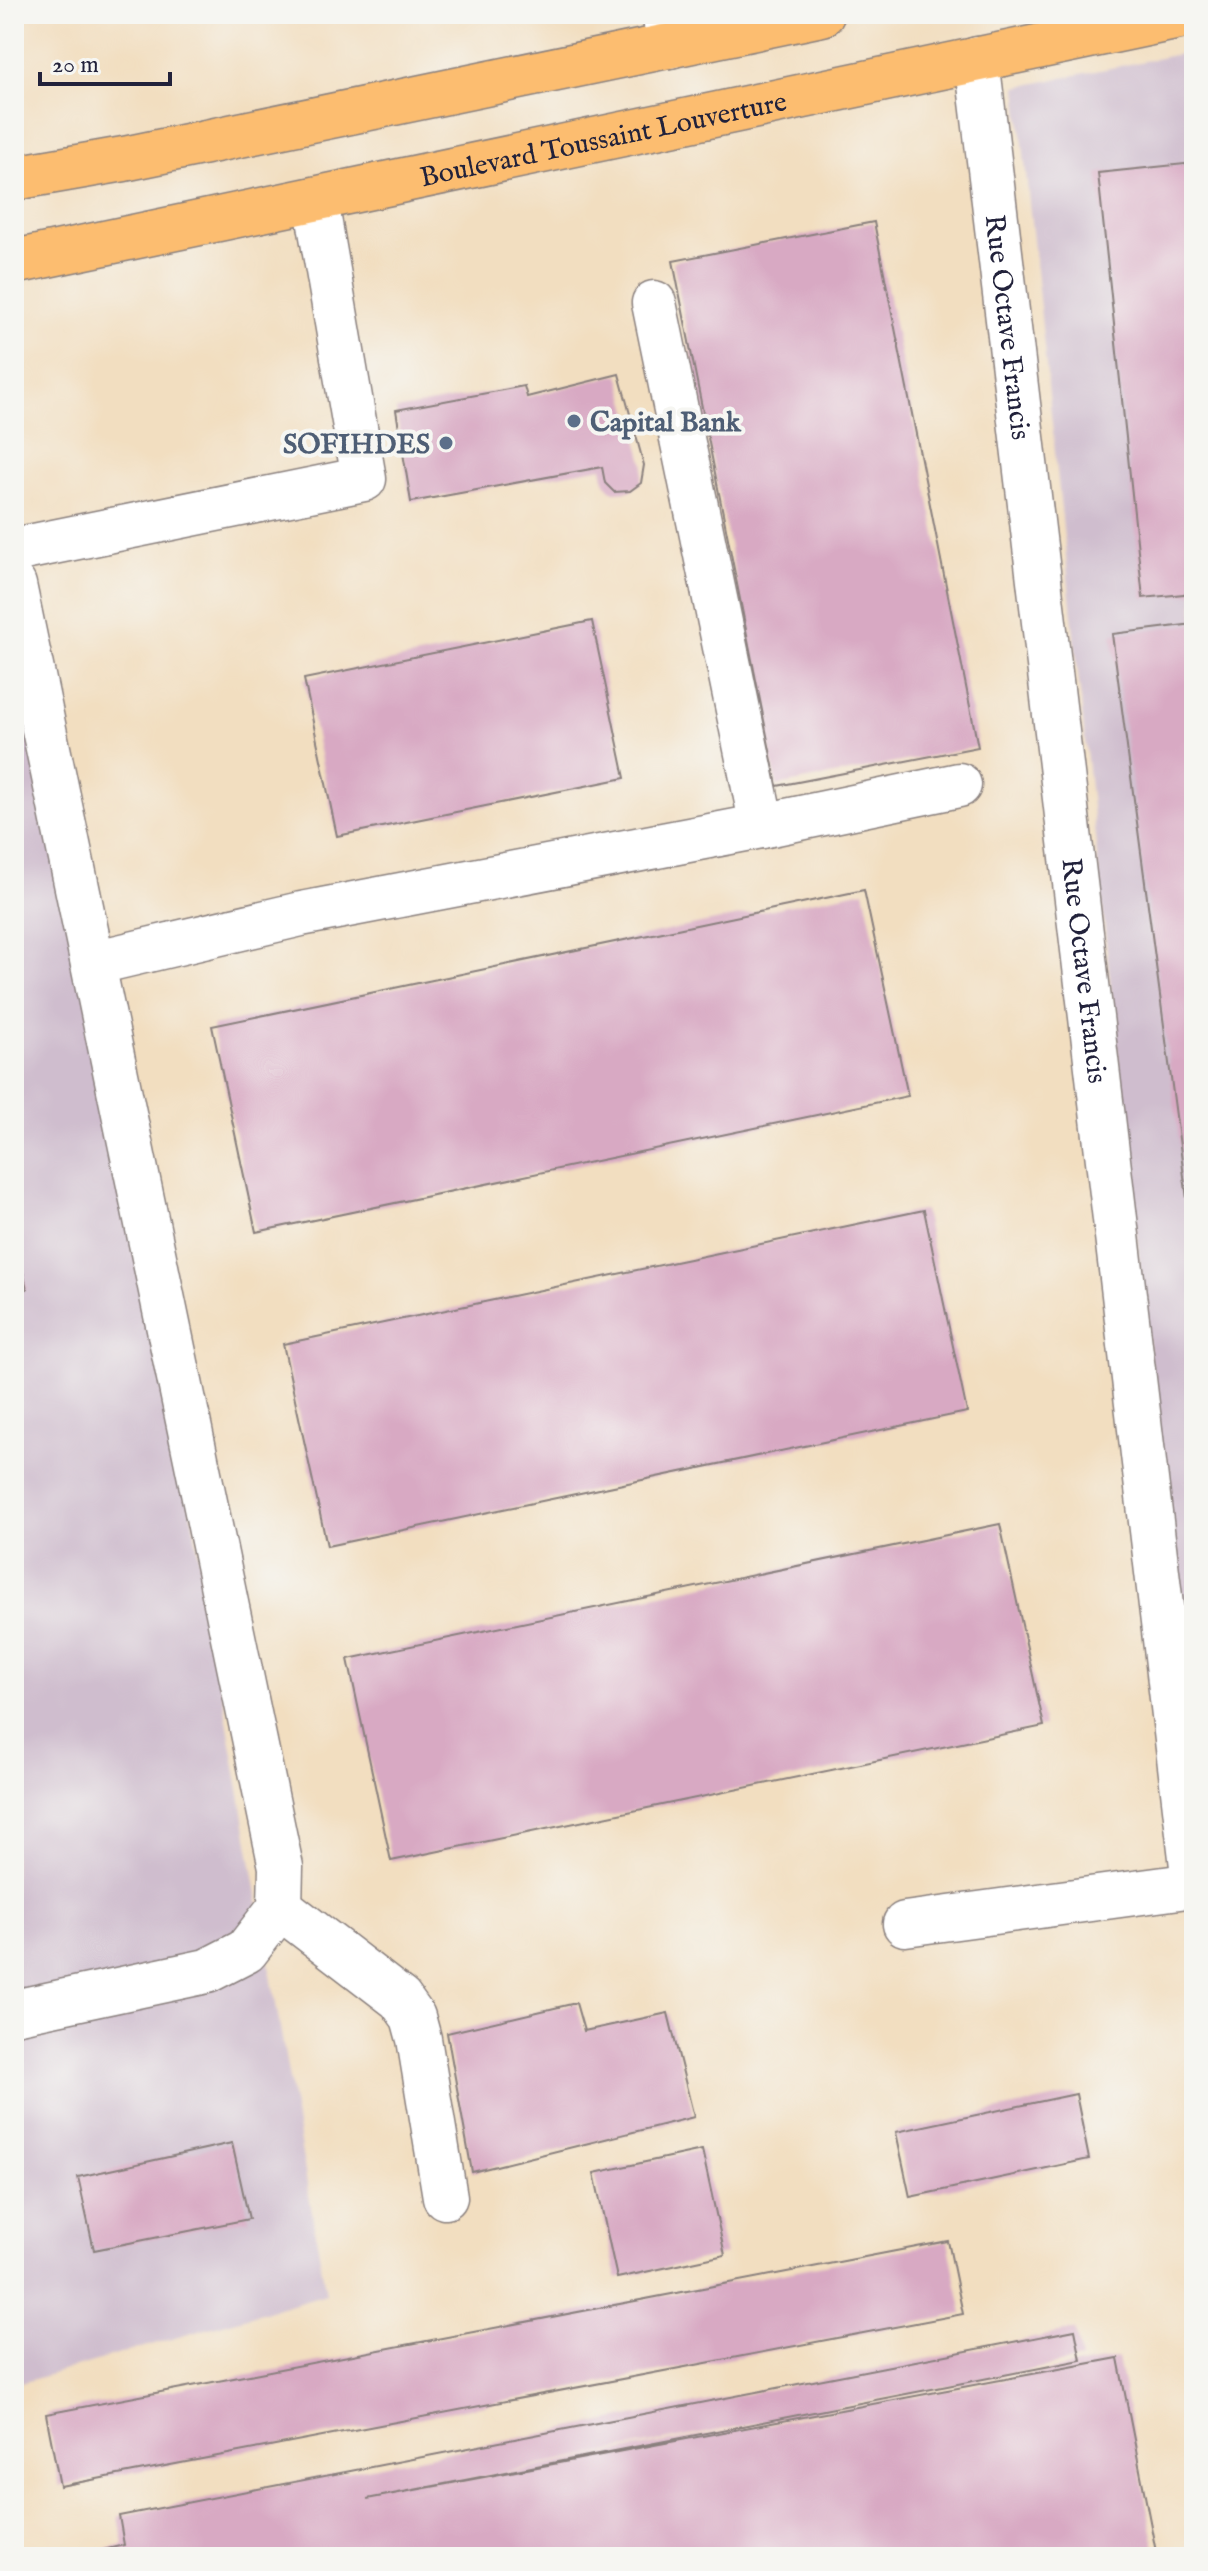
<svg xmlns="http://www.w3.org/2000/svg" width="1208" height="2571" font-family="'IM FELL English',serif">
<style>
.industrial{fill:#cfbdce}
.building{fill:#d8a9c3}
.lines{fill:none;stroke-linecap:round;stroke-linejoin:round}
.minor-casing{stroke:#8a807e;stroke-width:47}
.major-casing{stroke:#8a807e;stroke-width:47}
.minor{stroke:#fff;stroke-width:44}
.major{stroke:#fcbd6f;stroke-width:44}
.service-dot{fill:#5c6f8a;stroke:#f6f6f2;stroke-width:3}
.labels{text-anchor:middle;stroke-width:8;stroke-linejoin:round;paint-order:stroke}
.street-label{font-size:28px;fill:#22223b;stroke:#f6f6f2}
.service-label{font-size:28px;font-weight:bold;fill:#4e5e75;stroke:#f6f6f2;text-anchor:start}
</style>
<rect width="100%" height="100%" fill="#f6f6f2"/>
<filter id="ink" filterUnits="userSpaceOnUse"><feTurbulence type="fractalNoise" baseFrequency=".0125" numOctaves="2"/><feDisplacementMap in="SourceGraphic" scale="16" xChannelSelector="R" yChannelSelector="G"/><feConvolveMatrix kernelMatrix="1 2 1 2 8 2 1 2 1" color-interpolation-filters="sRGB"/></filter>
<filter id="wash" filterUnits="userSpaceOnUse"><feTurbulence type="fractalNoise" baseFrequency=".006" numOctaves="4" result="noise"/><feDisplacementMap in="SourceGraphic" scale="32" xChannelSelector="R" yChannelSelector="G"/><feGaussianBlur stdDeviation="1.8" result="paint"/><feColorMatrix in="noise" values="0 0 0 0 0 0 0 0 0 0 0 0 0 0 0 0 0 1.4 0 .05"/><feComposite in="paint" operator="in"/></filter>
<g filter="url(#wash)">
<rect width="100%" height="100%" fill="#f2dec0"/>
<g class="industrial">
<path d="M 1194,51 L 1194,1786 L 1017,87 Z"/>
<path d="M 14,485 L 326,2294 L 14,2385 Z"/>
</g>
<g id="blocks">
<g class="building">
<path d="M 1194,163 L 1194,593 L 1143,598 L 1098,173 Z"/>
<path d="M 874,222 L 978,747 L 777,786 L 673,261 Z"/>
<path d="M 619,374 L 644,465 L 641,483 L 630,491 L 614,492 L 605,483 L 602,467 L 411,502 L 396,410 L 524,386 L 527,397 Z"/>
<path d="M 592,621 L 625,778 L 337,836 L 304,679 Z"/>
<path d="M 1194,624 L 1194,1228 L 1191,1229 L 1112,634 Z"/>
<path d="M 864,890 L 908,1096 L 256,1232 L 212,1026 Z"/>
<path d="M 924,1210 L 967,1412 L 327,1546 L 283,1344 Z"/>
<path d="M 14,1234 L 27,1289 L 14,1292 Z"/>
<path d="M 1000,1524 L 1044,1726 L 391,1861 L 348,1659 Z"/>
<path d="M 576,2003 L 584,2031 L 668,2013 L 694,2117 L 472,2172 L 447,2033 Z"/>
<path d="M 1076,2094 L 1089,2159 L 910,2197 L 896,2132 Z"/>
<path d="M 232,2143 L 249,2219 L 94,2250 L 78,2177 Z"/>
<path d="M 702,2150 L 725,2255 L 617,2278 L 594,2173 Z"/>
<path d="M 948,2241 L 963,2314 L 60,2486 L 46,2414 Z"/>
<path d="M 1075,2330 L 1081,2360 L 367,2499 L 1118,2358 L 1157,2557 L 104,2557 L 103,2550 L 124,2545 L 119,2516 Z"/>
</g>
</g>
</g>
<g filter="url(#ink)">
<use href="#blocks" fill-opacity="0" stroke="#8a807e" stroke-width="2"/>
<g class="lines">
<defs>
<g id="minor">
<path d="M 664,14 L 670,46"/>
<path id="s1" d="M 977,59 L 1194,1883"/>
<path d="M 654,303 L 762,826"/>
<path d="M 14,550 L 364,479 L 316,201"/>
<path d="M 14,585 L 281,1867 L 280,1907 L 246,1951 L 207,1971 L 14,2012"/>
<path d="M 93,963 L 301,914 L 762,826 L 959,785"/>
<path d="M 280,1907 L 400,1999 L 413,2017 L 419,2039 L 445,2197"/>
<path d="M 905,1924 L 1194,1885"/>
</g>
<g id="major">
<path d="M 14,178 L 124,159 L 822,14"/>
<path id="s2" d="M 14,262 L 1194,14"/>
</g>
</defs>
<use href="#minor" class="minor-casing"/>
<use href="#major" class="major-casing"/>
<use href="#minor" class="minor"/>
<use href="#major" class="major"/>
</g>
</g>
<g class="service-dot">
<circle cx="574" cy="421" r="8"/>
<circle cx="446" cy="443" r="8"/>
</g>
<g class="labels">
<g class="street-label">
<text dy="10" stroke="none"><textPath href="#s2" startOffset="602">Boulevard Toussaint Louverture</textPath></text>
<text dy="10" stroke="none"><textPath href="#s1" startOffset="270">Rue Octave Francis</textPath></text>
<text dy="10" stroke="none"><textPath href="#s1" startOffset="918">Rue Octave Francis</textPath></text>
</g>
<g class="service-label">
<text x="590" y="431">Capital Bank</text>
<text x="430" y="453" text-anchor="end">SOFIHDES</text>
</g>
</g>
<rect width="1208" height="2571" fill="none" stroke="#f6f6f2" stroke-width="48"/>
<path d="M40 72v12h130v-12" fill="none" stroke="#22223b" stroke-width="4"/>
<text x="52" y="72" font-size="24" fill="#22223b" stroke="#f6f6f2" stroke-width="6" paint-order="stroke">20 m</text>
</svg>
